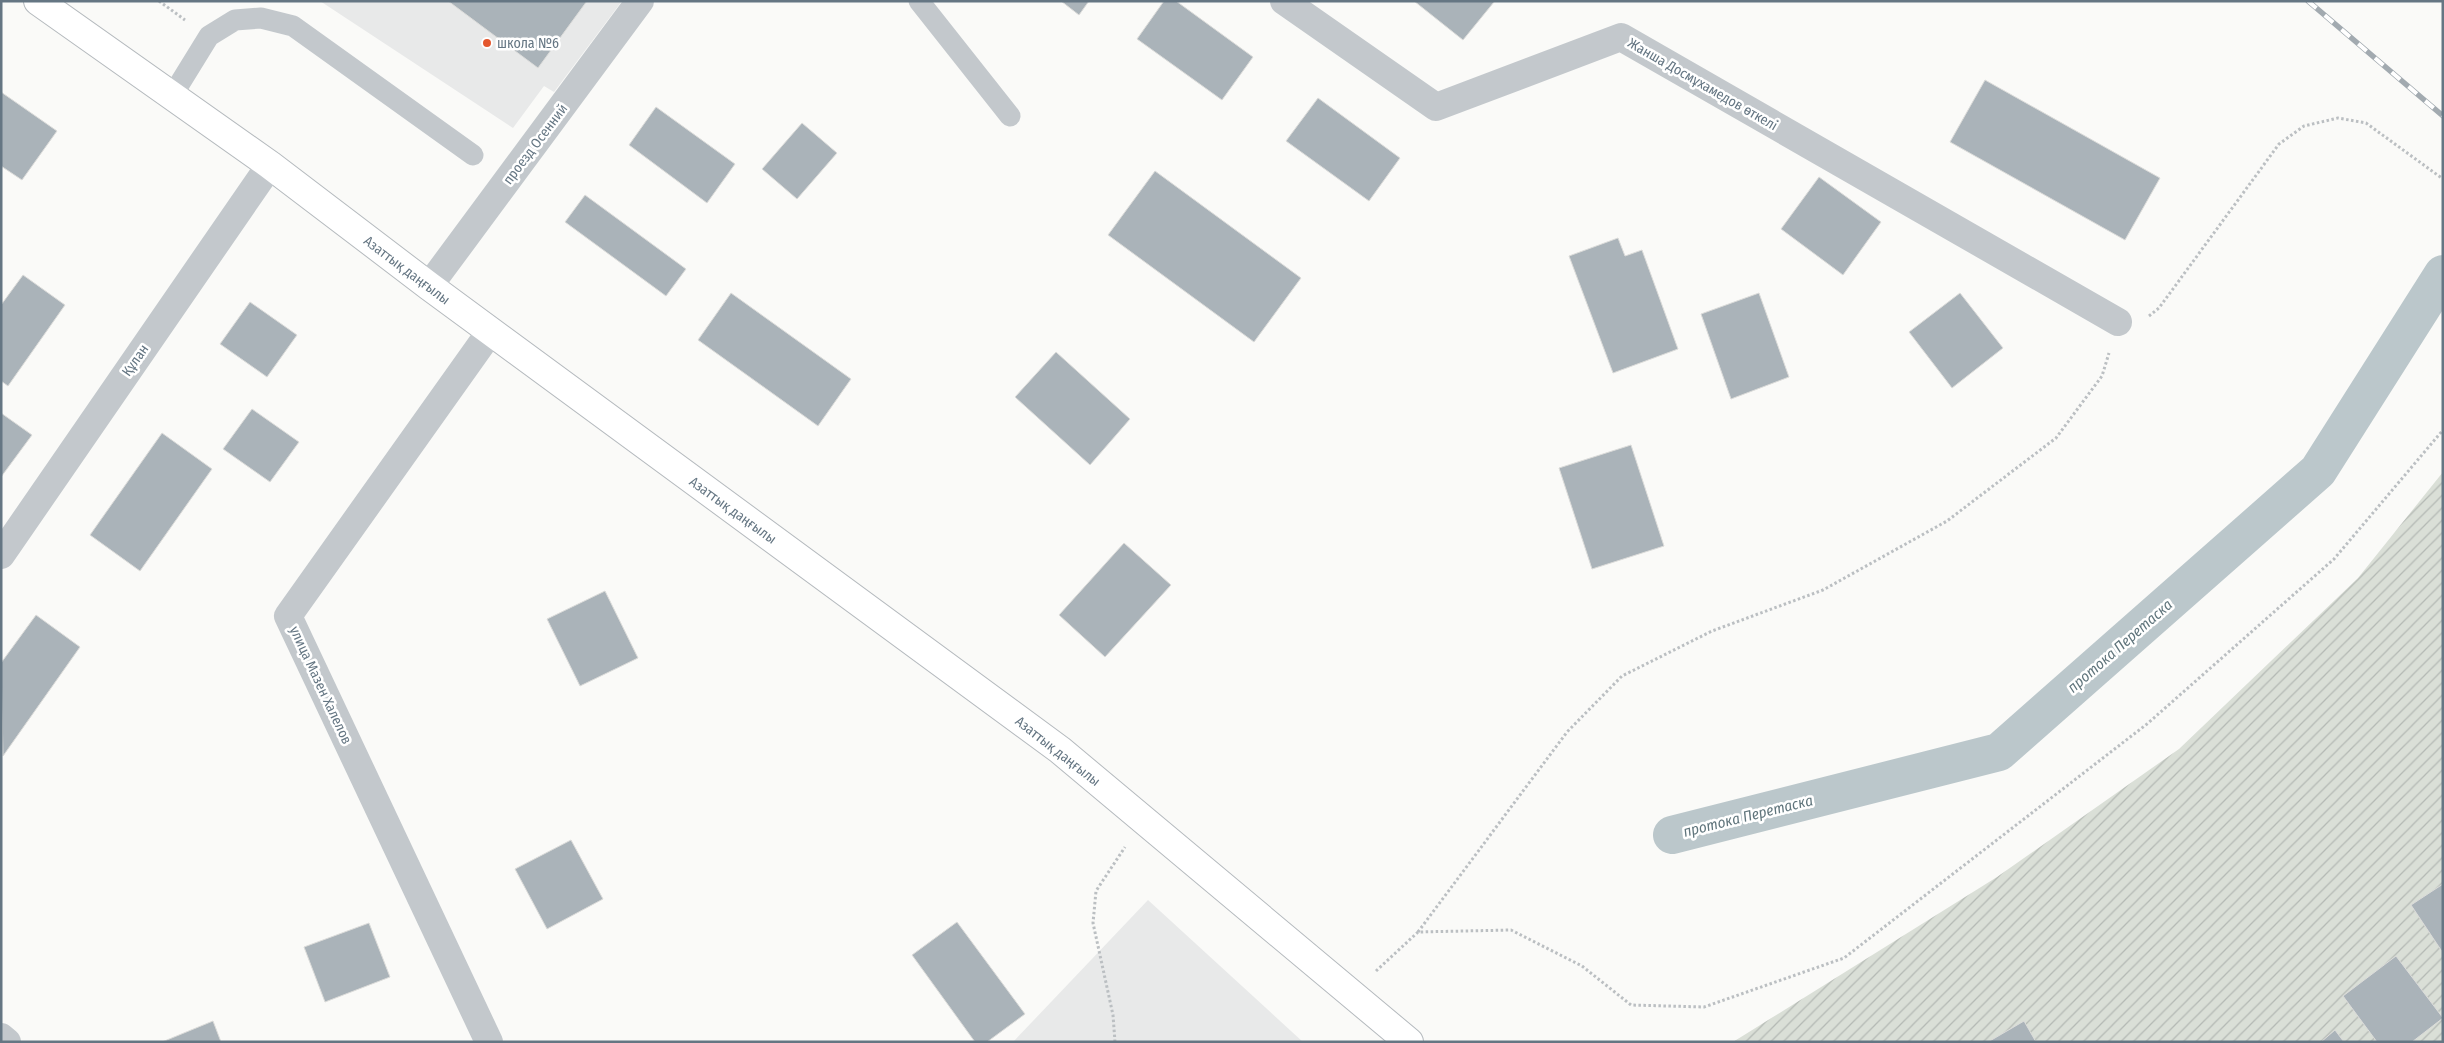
<svg xmlns="http://www.w3.org/2000/svg" width="2444" height="1043" font-family="'Fira Sans Condensed',sans-serif">
<style>
.built{fill:#e8e9e9}
.garden{fill:url(#garden-furrows)}
.lines{fill:none;stroke-linecap:round;stroke-linejoin:round}
.canal{stroke:#bbc7cb;stroke-width:38}
.building{fill:#aab3b9;stroke:#dcdcda}
.primary-casing{stroke:#b5babe;stroke-width:30}
.path{stroke:#bbbfc2;stroke-width:3;stroke-dasharray:2.5 2.5;stroke-linecap:butt}
.service{stroke:#c3c8cc;stroke-width:21}
.minor{stroke:#c3c8cc;stroke-width:28}
.primary{stroke:#fff;stroke-width:28}
.rail-casing{stroke:#a2aab0;stroke-width:5.5}
.rail{stroke:#fff;stroke-width:4;stroke-dasharray:11;stroke-linecap:butt}
.poi-dot{fill:#e4572e;stroke:#fff;stroke-width:2}
.labels{text-anchor:middle;stroke-width:5;stroke-linejoin:round;paint-order:stroke}
.poi-label{font-size:14px;fill:#657683;stroke:#fff;text-anchor:start}
.street-label{font-size:14px;fill:#657683;stroke:#fff}
.water-label{font-size:15px;font-style:italic;fill:#60757c;stroke:#fff}
</style>
<defs>
<pattern id="garden-furrows" width="10" height="10" patternUnits="userSpaceOnUse" patternTransform="scale(1.25)"><rect width="10" height="10" fill="#dadfd7"/><path d="M-1 1l2-2M0 10L10 0M9 11l2-2" fill="none" stroke="#b4b9b4"/></pattern>
</defs>
<rect width="100%" height="100%" fill="#fafaf8"/>
<g class="built">
<path d="M 320,1 L 622,1 L 554,92 L 544,86 L 513,128 Z"/>
<path d="M 1148,900 L 1303,1042 L 1013,1042 Z"/>
</g>
<path class="garden" d="M 2443,472 L 2443,1042 L 1733,1042 L 1997,877 L 2179,749 L 2358,578 Z"/>
<g class="lines">
<path class="canal" d="M 1672,835 L 1999,752 L 2318,471 L 2443,274"/>
</g>
<g class="building">
<path d="M 448,1 L 587,1 L 538,68 Z"/>
<path d="M 1061,1 L 1089,1 L 1079,15 Z"/>
<path d="M 1164,1 L 1176,1 L 1253,57 L 1222,100 L 1137,39 Z"/>
<path d="M 1414,1 L 1493,1 L 1494,2 L 1463,40 Z"/>
<path d="M 1985,80 L 2160,178 L 2125,240 L 1950,142 Z"/>
<path d="M 1,92 L 57,131 L 22,180 L 1,166 Z"/>
<path d="M 1318,98 L 1400,158 L 1369,201 L 1286,141 Z"/>
<path d="M 656,107 L 735,164 L 707,203 L 629,145 Z"/>
<path d="M 802,123 L 837,153 L 797,199 L 762,169 Z"/>
<path d="M 1155,171 L 1301,278 L 1254,342 L 1108,235 Z"/>
<path d="M 1819,177 L 1881,222 L 1843,275 L 1781,229 Z"/>
<path d="M 585,195 L 686,269 L 666,296 L 565,222 Z"/>
<path d="M 1618,238 L 1625,256 L 1642,250 L 1678,349 L 1613,373 L 1569,256 Z"/>
<path d="M 23,275 L 65,305 L 8,386 L 1,381 L 1,305 Z"/>
<path d="M 731,293 L 851,379 L 818,426 L 698,340 Z"/>
<path d="M 1759,293 L 1789,377 L 1731,399 L 1701,314 Z"/>
<path d="M 1960,293 L 2003,348 L 1952,388 L 1909,332 Z"/>
<path d="M 250,302 L 297,335 L 267,377 L 220,344 Z"/>
<path d="M 1056,352 L 1130,419 L 1090,465 L 1015,397 Z"/>
<path d="M 252,409 L 299,442 L 270,482 L 223,449 Z"/>
<path d="M 1,413 L 32,435 L 1,477 Z"/>
<path d="M 162,433 L 212,469 L 140,571 L 90,535 Z"/>
<path d="M 1631,445 L 1664,546 L 1592,569 L 1559,468 Z"/>
<path d="M 1124,543 L 1171,585 L 1105,657 L 1059,615 Z"/>
<path d="M 605,591 L 638,658 L 580,686 L 547,619 Z"/>
<path d="M 36,615 L 80,647 L 3,756 L 1,663 Z"/>
<path d="M 571,840 L 603,899 L 547,929 L 515,869 Z"/>
<path d="M 2443,884 L 2443,953 L 2411,905 Z"/>
<path d="M 957,922 L 1025,1014 L 987,1042 L 975,1042 L 912,955 Z"/>
<path d="M 369,923 L 390,977 L 325,1002 L 304,947 Z"/>
<path d="M 2396,956 L 2443,1018 L 2412,1042 L 2377,1042 L 2343,996 Z"/>
<path d="M 213,1021 L 221,1042 L 162,1042 Z"/>
<path d="M 2024,1021 L 2036,1042 L 1988,1042 Z"/>
<path d="M 2335,1030 L 2344,1042 L 2321,1042 Z"/>
</g>
<g class="lines">
<defs>
<path id="primary" d="M 38,1 L 270,165 L 429,286 L 1060,750 L 1409,1042"/>
</defs>
<use href="#primary" class="primary-casing"/>
<g class="path">
<path d="M 159,1 L 185,20"/>
<path d="M 2149,316 L 2159,308 L 2279,144 L 2304,126 L 2338,118 L 2366,123 L 2443,179"/>
<path d="M 1418,932 L 1567,732 L 1622,676 L 1712,631 L 1823,590 L 1947,521 L 2056,438 L 2102,376 L 2109,353"/>
<path d="M 1376,971 L 1418,932 L 1511,930 L 1582,966 L 1631,1005 L 1704,1007 L 1844,958 L 2147,724 L 2334,559 L 2443,430"/>
<path d="M 1115,1042 L 1113,1015 L 1093,923 L 1096,891 L 1125,847"/>
</g>
<g class="service">
<path d="M 919,1 L 1010,116"/>
<path d="M 172,96 L 209,36 L 235,20 L 261,18 L 293,26 L 473,155"/>
</g>
<g class="minor">
<path d="M 1284,1 L 1436,107 L 1621,37 L 2118,322"/>
<path d="M 429,286 L 640,1"/>
<path d="M 1,555 L 270,165"/>
<path d="M 1,1037 L 7,1042"/>
<path d="M 489,1042 L 288,616 L 490,332"/>
</g>
<use href="#primary" class="primary"/>
<defs>
<path id="rail" d="M 2308,1 L 2443,116"/>
</defs>
<use href="#rail" class="rail-casing"/>
<use href="#rail" class="rail"/>
</g>
<circle class="poi-dot" cx="487" cy="43" r="5"/>
<g class="labels">
<g class="poi-label">
<text x="497" y="48">школа №6</text>
</g>
<g class="street-label">
<text transform="translate(1703 84) rotate(30)" y="5">Жанша Досмұхамедов өткелі</text>
<text transform="translate(535 144) rotate(-53)" y="5">проезд Осенний</text>
<text transform="translate(407 270) rotate(37)" y="5">Азаттық даңғылы</text>
<text transform="translate(135 360) rotate(-55)" y="5">Құлан</text>
<text transform="translate(733 510) rotate(36)" y="5">Азаттық даңғылы</text>
<text transform="translate(321 685) rotate(65)" y="5">улица Мазен Халелов</text>
<text transform="translate(1058 751) rotate(38)" y="5">Азаттық даңғылы</text>
</g>
<g class="water-label">
<text transform="translate(2120 646) rotate(-41)" y="5">протока Перетаска</text>
<text transform="translate(1748 816) rotate(-14)" y="5">протока Перетаска</text>
</g>
</g>
<rect width="2444" height="1043" fill="none" stroke="#657683" stroke-width="5"/>
</svg>
